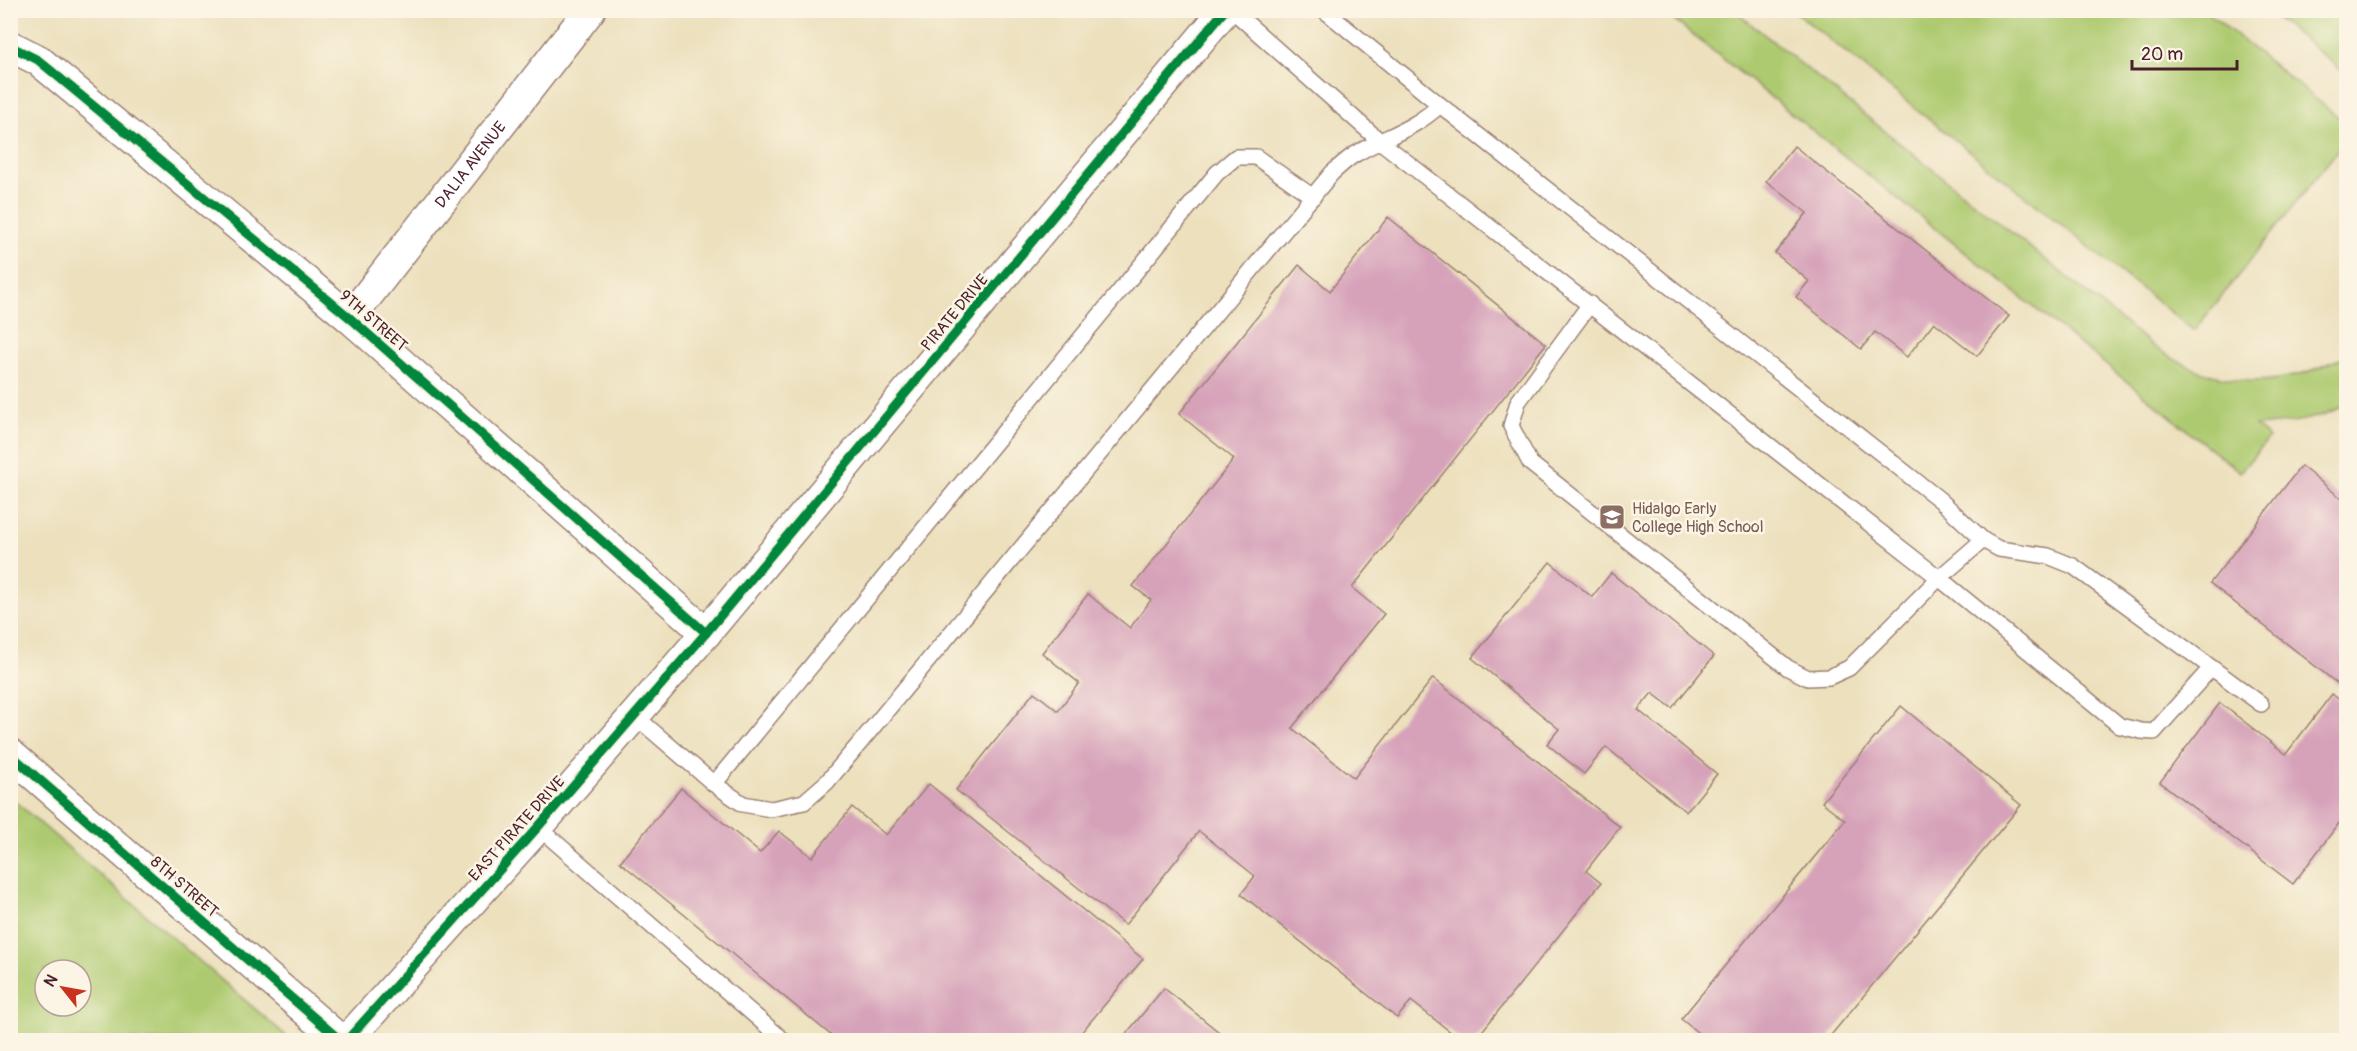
<svg xmlns="http://www.w3.org/2000/svg" width="2357" height="1051" font-family="Pangolin,sans-serif">
<style>
.green{fill:#adca70;stroke:#7c744e;stroke-width:1.5;fill-rule:evenodd}
.building{fill:#d6a2b9}
.lines{fill:none;stroke-linecap:round;stroke-linejoin:round}
.service-casing{stroke:#9b8074;stroke-width:18}
.minor-casing{stroke:#9b8074;stroke-width:33}
.service{stroke:#fff;stroke-width:15}
.minor{stroke:#fff;stroke-width:30}
.cycleway-casing{stroke:#fcf5e5;stroke-width:13}
.cycleway{stroke:#00873e;stroke-width:9}
.labels{text-anchor:middle;stroke-width:5;stroke-linejoin:round;paint-order:stroke}
.street-label{font-size:16px;fill:#4a1f2b;stroke:#fcf5e5}
.education-label{font-size:16px;fill:#785e54;stroke:#fcf5e5;text-anchor:start}
</style>
<rect width="100%" height="100%" fill="#fcf5e5"/>
<filter id="ink" filterUnits="userSpaceOnUse"><feTurbulence type="fractalNoise" baseFrequency=".0167" numOctaves="2"/><feDisplacementMap in="SourceGraphic" scale="12" xChannelSelector="R" yChannelSelector="G"/><feConvolveMatrix kernelMatrix="1 2 1 2 8 2 1 2 1" color-interpolation-filters="sRGB"/></filter>
<filter id="wash" filterUnits="userSpaceOnUse"><feTurbulence type="fractalNoise" baseFrequency=".008" numOctaves="4" result="noise"/><feDisplacementMap in="SourceGraphic" scale="24" xChannelSelector="R" yChannelSelector="G"/><feGaussianBlur stdDeviation="1.35" result="paint"/><feColorMatrix in="noise" values="0 0 0 0 0 0 0 0 0 0 0 0 0 0 0 0 0 1.4 0 .05"/><feComposite in="paint" operator="in"/></filter>
<g filter="url(#wash)">
<rect width="100%" height="100%" fill="#ece0bd"/>
<g class="green">
<path d="M 1663,11 L 1735,11 L 2153,346 C 2217,390 2278,392 2346,355 L 2346,405 C 2318,420 2286,424 2255,426 L 2269,438 L 2240,472 Z"/>
<path d="M 1794,11 L 2206,11 L 2346,123 L 2346,140 L 2194,331 Z"/>
<path d="M 2268,11 L 2338,11 L 2346,17 L 2346,74 Z"/>
<path d="M 11,798 L 291,1040 L 11,1040 ZM 45,970 L 81,970 L 81,1006 L 45,1006 Z"/>
</g>
<g id="blocks">
<g class="building">
<path d="M 1794,146 L 2009,316 L 1977,356 L 1934,322 L 1907,357 L 1875,332 L 1861,349 L 1796,297 L 1809,281 L 1775,253 L 1807,213 L 1766,181 Z"/>
<path d="M 1388,217 L 1546,344 L 1352,588 L 1384,614 L 1292,728 L 1354,778 L 1433,678 L 1620,827 L 1586,871 L 1601,883 L 1475,1040 L 1461,1040 L 1411,1001 L 1397,1018 L 1241,894 L 1255,876 L 1199,831 L 1125,925 L 956,790 L 1034,692 L 1058,711 L 1079,683 L 1042,653 L 1088,594 L 1130,628 L 1151,600 L 1133,586 L 1234,459 L 1179,414 L 1299,265 L 1330,291 Z"/>
<path d="M 2301,466 L 2346,502 L 2346,684 L 2343,688 L 2210,583 Z"/>
<path d="M 1550,562 L 1592,597 L 1611,573 L 1714,656 L 1672,708 L 1652,693 L 1638,710 L 1717,774 L 1686,812 L 1606,747 L 1584,774 L 1547,744 L 1559,729 L 1472,658 Z"/>
<path d="M 2332,694 L 2346,705 L 2346,814 L 2293,884 L 2160,782 L 2220,703 L 2286,754 Z"/>
<path d="M 1901,706 L 2021,805 L 1827,1040 L 1707,1040 L 1681,1019 L 1845,820 L 1822,802 Z"/>
<path d="M 929,784 L 1143,959 L 1075,1040 L 837,1040 L 620,862 L 681,788 L 760,853 L 779,831 L 812,857 L 852,807 L 886,835 Z"/>
<path d="M 1164,988 L 1229,1040 L 1121,1040 Z"/>
</g>
</g>
</g>
<g filter="url(#ink)">
<use href="#blocks" fill-opacity="0" stroke="#9b8074" stroke-width="1.5"/>
<g class="lines">
<defs>
<g id="service">
<path d="M 1232,10 L 1381,142 L 1939,578 L 2120,726 L 2141,731 L 2154,732 L 2211,668"/>
<path d="M 1324,10 L 1440,105 L 1940,500 L 1983,540 L 1999,549 L 2048,556 L 2073,566 L 2261,704"/>
<path d="M 1590,304 L 1518,402 L 1511,426 L 1530,463 L 1788,668 L 1808,678 L 1829,677 L 1849,668 L 1939,578 L 1983,540"/>
<path d="M 635,716 L 714,784 L 743,804 L 771,809 L 804,802 L 827,782 L 859,744 L 1332,173 C 1339,167 1346,160 1354,155 C 1385,136 1412,131 1440,105"/>
<path d="M 714,784 L 1217,173 L 1236,157 L 1256,157 L 1313,197"/>
<path d="M 538,827 L 783,1040"/>
</g>
<g id="minor">
<path d="M 10,46 L 38,60 L 350,318 L 706,633"/>
<path id="s1" d="M 350,318 L 590,10"/>
<path d="M 10,754 L 340,1040"/>
<path d="M 347,1040 L 538,827 L 706,633 L 1225,10"/>
</g>
</defs>
<use href="#service" class="service-casing"/>
<use href="#minor" class="minor-casing"/>
<use href="#service" class="service"/>
<use href="#minor" class="minor"/>
<defs>
<g id="cycleway">
<path d="M 10,46 L 38,60 L 350,318 L 706,633"/>
<path d="M 10,754 L 340,1040"/>
<path d="M 347,1040 L 538,827 L 706,633 L 1225,10"/>
</g>
</defs>
<use href="#cycleway" class="cycleway-casing"/>
<use href="#cycleway" class="cycleway"/>
</g>
</g>
<defs>
<symbol id="school-square" viewBox="-11 -11 22 22"><rect x="-9" y="-9" width="18" height="18" rx="4" fill="#8d6e63" stroke="#fcf5e5"/><path d="M0-5L7-2L0 1L-7-2ZM-4 1L0 2.5L4 1V4Q0 6-4 4Z" fill="#fff"/></symbol>
</defs>
<g fill-rule="evenodd">
<use href="#school-square" x="1597" y="502" width="30" height="30"/>
</g>
<g class="labels">
<g class="street-label">
<text dy="6" stroke="none"><textPath href="#s1" startOffset="195">DALIA AVENUE</textPath></text>
<text transform="translate(954 312) rotate(-50)" y="6">PIRATE DRIVE</text>
<text transform="translate(374 320) rotate(41)" y="6">9TH STREET</text>
<text transform="translate(516 828) rotate(-48)" y="6">EAST PIRATE DRIVE</text>
<text transform="translate(185 886) rotate(41)" y="6">8TH STREET</text>
</g>
<g class="education-label">
<text x="1632" y="514">Hidalgo Early<tspan x="1632" dy="18">College High School</tspan></text>
</g>
</g>
<rect width="2357" height="1051" fill="none" stroke="#fcf5e5" stroke-width="36"/>
<g transform="translate(63 988) rotate(301)"><circle r="28" fill="#fcf5e5" stroke="#b59f9b" stroke-width="1.5"/>
<path d="M0-4.5L10 22L0 15L-10 22Z" fill="#c8321e"/>
<text y="-9" font-size="16" font-weight="bold" text-anchor="middle" fill="#4a1f2b">N</text>
</g>
<path d="M2132 60v9h105v-9" fill="none" stroke="#4a1f2b" stroke-width="3"/>
<text x="2141" y="60" font-size="18" fill="#4a1f2b" stroke="#fcf5e5" stroke-width="4.5" paint-order="stroke">20 m</text>
</svg>
